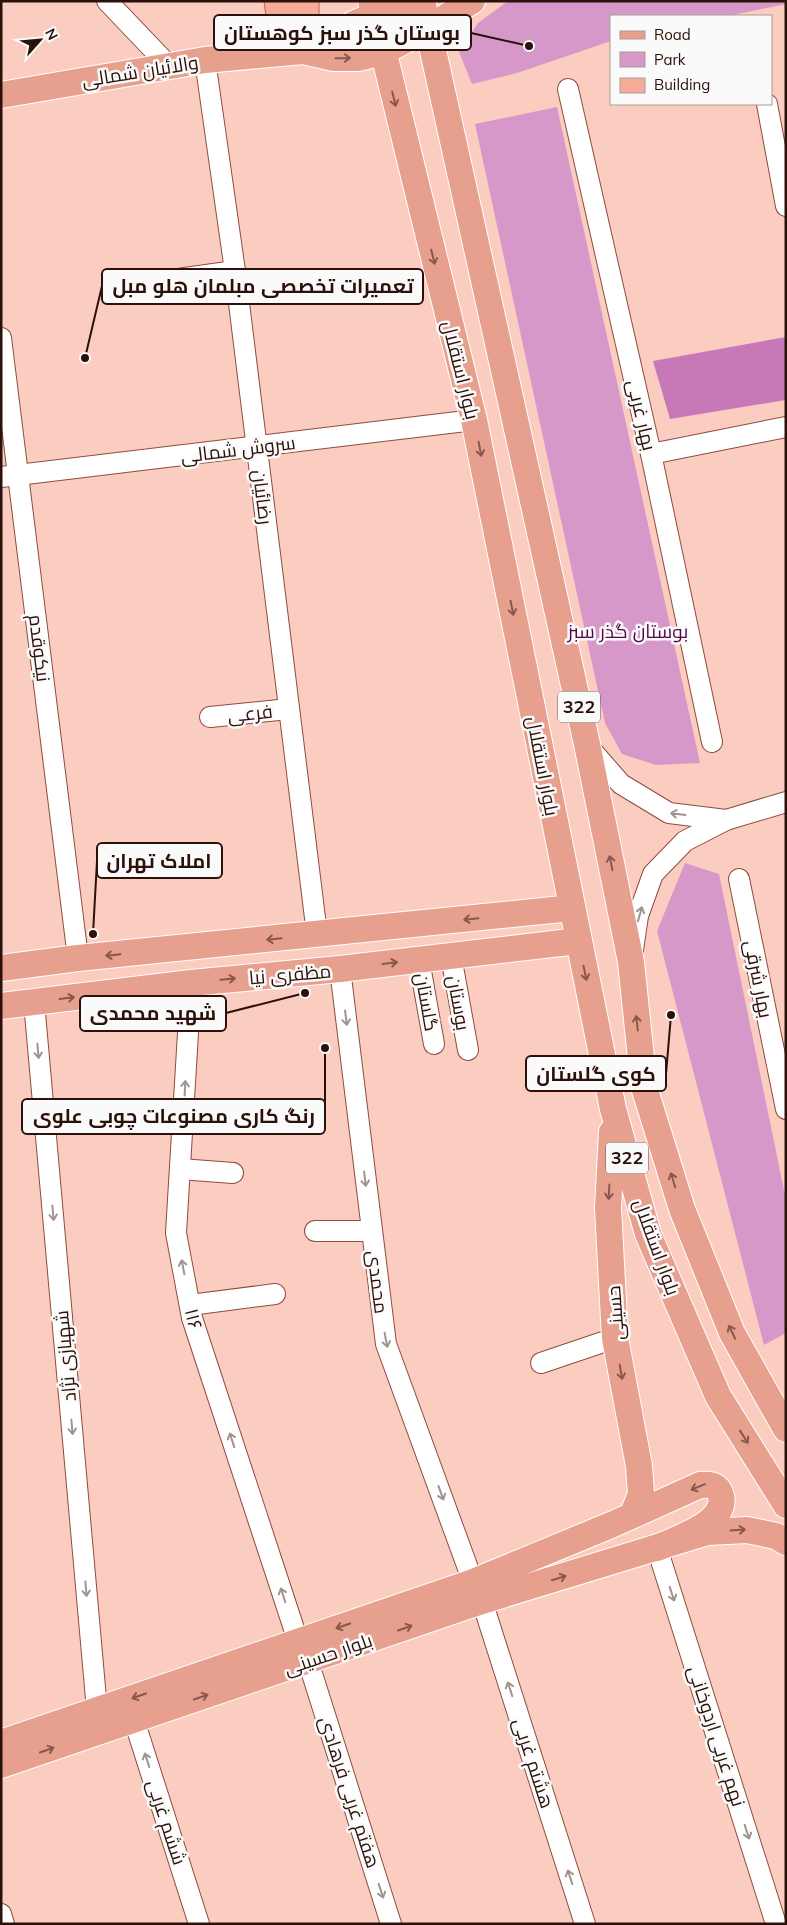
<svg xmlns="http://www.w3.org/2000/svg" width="787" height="1925" font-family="Mulish,Cairo,sans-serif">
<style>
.green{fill:#d598c8}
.forest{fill:#c778b7}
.building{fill:#f6ab99;stroke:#ae6a59}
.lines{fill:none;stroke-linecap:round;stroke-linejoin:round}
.minor-casing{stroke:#8e4c3c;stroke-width:22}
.major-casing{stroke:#fff;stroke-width:28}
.minor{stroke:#fff;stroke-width:20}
.major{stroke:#e79f8e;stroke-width:26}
.oneway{stroke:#89584c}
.oneway2{stroke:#a09491}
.labels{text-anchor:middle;stroke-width:5;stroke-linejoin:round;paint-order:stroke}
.shield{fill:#fafafa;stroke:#695752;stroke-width:1}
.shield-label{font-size:18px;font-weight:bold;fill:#2b110a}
.street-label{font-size:19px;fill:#2b110a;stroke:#fafafa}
.park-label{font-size:19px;fill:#500647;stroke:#fafafa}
.leader{fill:none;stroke:#2b110a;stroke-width:2}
.callout-dot{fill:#2b110a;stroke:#fafafa;stroke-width:2}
.callout{fill:#fafafa;stroke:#2b110a;stroke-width:2}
.callout-label{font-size:20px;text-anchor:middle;font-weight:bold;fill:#2b110a}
</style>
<rect width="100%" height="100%" fill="#fbcdc1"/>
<g class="green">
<path d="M 508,1 L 786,1 L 786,4 L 727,16 L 611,16 L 611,41 L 517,73 L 472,84 L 459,52 L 478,23 Z"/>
<path d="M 557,107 L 700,763 L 656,765 L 622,754 L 605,723 L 475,124 Z"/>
<path d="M 685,863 L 719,874 L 786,1200 L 786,1333 L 764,1345 L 657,931 Z"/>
</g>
<path class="forest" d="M 786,337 L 786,400 L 670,419 L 653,361 Z"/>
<path class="building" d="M 264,1 L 319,1 L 319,16 L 266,17 Z"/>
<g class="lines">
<defs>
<g id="minor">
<path d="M 107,1 L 169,66"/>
<path d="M 205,60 L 235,271 L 317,934"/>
<path d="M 568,89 L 651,454 L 712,742"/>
<path d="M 767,104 L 786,206"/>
<path d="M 142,284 L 235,271"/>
<path d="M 1,338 L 78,958"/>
<path d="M 651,454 L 786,427"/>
<path d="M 1,477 L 474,420"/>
<path d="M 210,717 L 289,709"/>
<path d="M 587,745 L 621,784 L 669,813 L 726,820"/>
<path d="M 739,879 L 786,1109"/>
<path d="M 633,950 L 638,916 L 653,874 L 685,841 L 726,820 L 786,802"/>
<path d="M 451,956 L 468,1050"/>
<path d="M 419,960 L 434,1044"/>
<path d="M 340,969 L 386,1344 L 473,1582"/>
<path d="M 191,983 L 176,1233 L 192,1318 L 298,1641"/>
<path d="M 34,1002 L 97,1710"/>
<path d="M 180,1169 L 233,1173"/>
<path d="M 315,1231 L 372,1231"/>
<path d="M 190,1305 L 275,1294"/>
<path d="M 541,1363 L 615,1338"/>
<path d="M 657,1548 L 776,1924"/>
<path d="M 482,1601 L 585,1924"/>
<path d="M 308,1661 L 391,1924"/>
<path d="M 134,1720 L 199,1924"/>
<path d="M 1,1914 L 4,1924"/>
</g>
<g id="major">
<path d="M 371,1 L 474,420 L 613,1109 L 648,1234 L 718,1396 L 786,1505"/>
<path d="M 422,1 L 587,744 L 631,962 L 644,1087 L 682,1209 L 732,1333 L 786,1429"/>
<path d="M 303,51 L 356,23 L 408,1"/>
<path d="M 1,95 L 205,60 L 303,51 L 334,58 L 359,58 L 383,52 L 428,28 L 472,1"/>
<path d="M 1,968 L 78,958 L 572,908"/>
<path d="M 1,1006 L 191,983 L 340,969 L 578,941"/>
<path d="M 612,1132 L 608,1208 L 615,1338 L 639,1466 L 641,1494 L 633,1514"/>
<path d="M 1,1743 L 473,1582 L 611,1525 L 700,1485 C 709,1484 717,1485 720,1493 C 732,1522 675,1539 657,1548"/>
<path d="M 1,1765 L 482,1601 L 707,1532 L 747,1530 L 776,1536 L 786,1542"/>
</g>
</defs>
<use href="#minor" class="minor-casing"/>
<use href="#major" class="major-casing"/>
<use href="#minor" class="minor"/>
<use href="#major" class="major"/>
</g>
<defs><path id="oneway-shaft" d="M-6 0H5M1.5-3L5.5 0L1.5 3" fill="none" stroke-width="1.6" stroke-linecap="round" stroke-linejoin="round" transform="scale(1.25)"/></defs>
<g class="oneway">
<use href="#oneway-shaft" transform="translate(343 58) rotate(-1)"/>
<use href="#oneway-shaft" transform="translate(394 99) rotate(76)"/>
<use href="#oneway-shaft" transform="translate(433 257) rotate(76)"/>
<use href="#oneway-shaft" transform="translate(480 449) rotate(79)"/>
<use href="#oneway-shaft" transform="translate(512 608) rotate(79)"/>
<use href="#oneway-shaft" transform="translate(611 863) rotate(-101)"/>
<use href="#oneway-shaft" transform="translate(471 919) rotate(174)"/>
<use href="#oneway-shaft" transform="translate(274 939) rotate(174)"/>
<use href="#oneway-shaft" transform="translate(113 955) rotate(174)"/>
<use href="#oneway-shaft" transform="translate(390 963) rotate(-7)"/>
<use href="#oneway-shaft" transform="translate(585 973) rotate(78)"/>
<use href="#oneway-shaft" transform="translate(228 979) rotate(-5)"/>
<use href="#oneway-shaft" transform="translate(67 998) rotate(-7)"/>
<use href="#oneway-shaft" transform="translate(637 1023) rotate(-96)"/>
<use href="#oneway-shaft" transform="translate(673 1180) rotate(-107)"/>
<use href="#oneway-shaft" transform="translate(609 1192) rotate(93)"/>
<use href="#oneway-shaft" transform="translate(732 1332) rotate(-115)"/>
<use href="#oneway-shaft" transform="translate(621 1372) rotate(80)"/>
<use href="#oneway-shaft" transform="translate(744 1437) rotate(58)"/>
<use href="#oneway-shaft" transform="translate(698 1487) rotate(158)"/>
<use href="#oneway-shaft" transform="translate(738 1530) rotate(-4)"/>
<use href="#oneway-shaft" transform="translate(559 1578) rotate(-17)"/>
<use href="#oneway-shaft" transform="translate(343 1626) rotate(161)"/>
<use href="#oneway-shaft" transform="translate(405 1628) rotate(-19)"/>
<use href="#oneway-shaft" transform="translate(139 1696) rotate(161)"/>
<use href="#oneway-shaft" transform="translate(201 1697) rotate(-19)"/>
<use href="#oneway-shaft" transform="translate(47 1750) rotate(-19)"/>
</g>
<g class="oneway2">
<use href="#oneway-shaft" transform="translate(678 814) rotate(-173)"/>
<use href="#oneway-shaft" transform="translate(640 914) rotate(-74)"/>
<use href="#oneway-shaft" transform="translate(346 1018) rotate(83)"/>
<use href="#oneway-shaft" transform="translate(38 1051) rotate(85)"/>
<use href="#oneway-shaft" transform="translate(185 1088) rotate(-87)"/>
<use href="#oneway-shaft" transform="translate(365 1179) rotate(83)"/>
<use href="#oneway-shaft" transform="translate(53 1213) rotate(85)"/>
<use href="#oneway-shaft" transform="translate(183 1267) rotate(-101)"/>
<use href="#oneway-shaft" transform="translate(386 1340) rotate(79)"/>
<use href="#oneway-shaft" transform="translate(72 1427) rotate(85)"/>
<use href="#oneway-shaft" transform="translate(232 1440) rotate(-108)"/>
<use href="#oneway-shaft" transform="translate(441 1493) rotate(70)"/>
<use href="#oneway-shaft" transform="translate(86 1589) rotate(85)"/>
<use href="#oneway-shaft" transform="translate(672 1594) rotate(72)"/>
<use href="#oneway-shaft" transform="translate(283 1595) rotate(-108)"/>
<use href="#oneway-shaft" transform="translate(510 1689) rotate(-108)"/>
<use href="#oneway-shaft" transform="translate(147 1760) rotate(-108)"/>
<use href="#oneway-shaft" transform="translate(747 1832) rotate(72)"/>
<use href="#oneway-shaft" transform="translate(570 1877) rotate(-108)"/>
<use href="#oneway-shaft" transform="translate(381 1891) rotate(72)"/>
</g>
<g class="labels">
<g class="shield">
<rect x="558" y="691.5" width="42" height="31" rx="4"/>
<rect x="606" y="1142.5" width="42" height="31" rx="4"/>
</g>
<g class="shield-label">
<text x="579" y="713">322</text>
<text x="627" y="1164">322</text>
</g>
<g class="street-label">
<text transform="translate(140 71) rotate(-9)" y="7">والائیان شمالی</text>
<text transform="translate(461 370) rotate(76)" y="7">بلوار استقلال</text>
<text transform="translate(642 415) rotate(77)" y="7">بهار غربی</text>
<text transform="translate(238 449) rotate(-7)" y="7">سروش شمالی</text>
<text transform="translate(263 497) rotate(83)" y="7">رضائیان</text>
<text transform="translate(40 648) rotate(83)" y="7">نیکوقدم</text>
<text transform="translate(250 713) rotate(-6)" y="7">فرعی</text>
<text transform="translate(543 766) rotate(79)" y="7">بلوار استقلال</text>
<text transform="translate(290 974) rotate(-5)" y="7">مظفری نیا</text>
<text transform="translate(759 979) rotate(79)" y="7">بهار شرقی</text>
<text transform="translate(427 1002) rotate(80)" y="7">گلستان</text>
<text transform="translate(459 1003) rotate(80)" y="7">بوستان</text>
<text transform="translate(657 1247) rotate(70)" y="7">بلوار استقلال</text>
<text transform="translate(378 1282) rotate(83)" y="7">محمدی</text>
<text transform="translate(615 1313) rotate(-94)" y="7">حسینی</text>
<text transform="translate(194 1319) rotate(76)" y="7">۱۱۶</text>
<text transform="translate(65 1356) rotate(-95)" y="7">شهبازی نژاد</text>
<text transform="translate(328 1654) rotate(-19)" y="7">بلوار حسینی</text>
<text transform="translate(717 1736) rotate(72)" y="7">نهم غربی اردوخانی</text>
<text transform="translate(534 1763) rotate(72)" y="7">هشتم غربی</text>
<text transform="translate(350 1792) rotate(72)" y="7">هفتم غربی فرهادی</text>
<text transform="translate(167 1822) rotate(72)" y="7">ششم غربی</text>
</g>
<g class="park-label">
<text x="628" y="638">بوستان گذر سبز</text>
</g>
</g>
<path class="leader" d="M529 46L471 33M85 358L102 286M93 934L97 861M305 993L226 1013M671 1015L666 1074M325 1048L325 1116"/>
<g class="callout-dot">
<circle cx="529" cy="46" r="5"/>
<circle cx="85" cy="358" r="5"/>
<circle cx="93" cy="934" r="5"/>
<circle cx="305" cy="993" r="5"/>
<circle cx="671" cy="1015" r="5"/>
<circle cx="325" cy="1048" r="5"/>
</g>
<g class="callout">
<rect x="214" y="15" width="257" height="35" rx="5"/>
<rect x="102" y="269" width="321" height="35" rx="5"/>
<rect x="97" y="843" width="125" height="35" rx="5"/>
<rect x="80" y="996" width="146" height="35" rx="5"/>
<rect x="526" y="1056" width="140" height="35" rx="5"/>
<rect x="22" y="1099" width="303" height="35" rx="5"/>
</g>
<g class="callout-label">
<text x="342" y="40">بوستان گذر سبز کوهستان</text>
<text x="263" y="293">تعمیرات تخصصی مبلمان هلو مبل</text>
<text x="159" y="868">املاک تهران</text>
<text x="153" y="1020">شهید محمدی</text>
<text x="596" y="1081">کوی گلستان</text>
<text x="174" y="1123">رنگ کاری مصنوعات چوبی علوی</text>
</g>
<rect width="787" height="1925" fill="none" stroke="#2b110a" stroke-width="5"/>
<rect x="610" y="15" width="162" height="90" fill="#fafafa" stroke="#a79d9a"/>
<rect x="620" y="31" width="25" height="8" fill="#e79f8e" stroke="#a79d9a"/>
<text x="654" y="40" font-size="15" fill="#2b110a">Road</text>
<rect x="620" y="52" width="25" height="15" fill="#d598c8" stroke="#a79d9a"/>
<text x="654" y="65" font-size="15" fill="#2b110a">Park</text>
<rect x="620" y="78" width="25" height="15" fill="#f6ab99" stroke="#a79d9a"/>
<text x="654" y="90" font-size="15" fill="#2b110a">Building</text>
<g transform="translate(40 40) rotate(63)" stroke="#fafafa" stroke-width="4" paint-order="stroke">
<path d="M0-4L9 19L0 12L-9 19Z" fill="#2b110a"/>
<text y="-8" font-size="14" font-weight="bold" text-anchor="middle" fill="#2b110a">N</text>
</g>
</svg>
